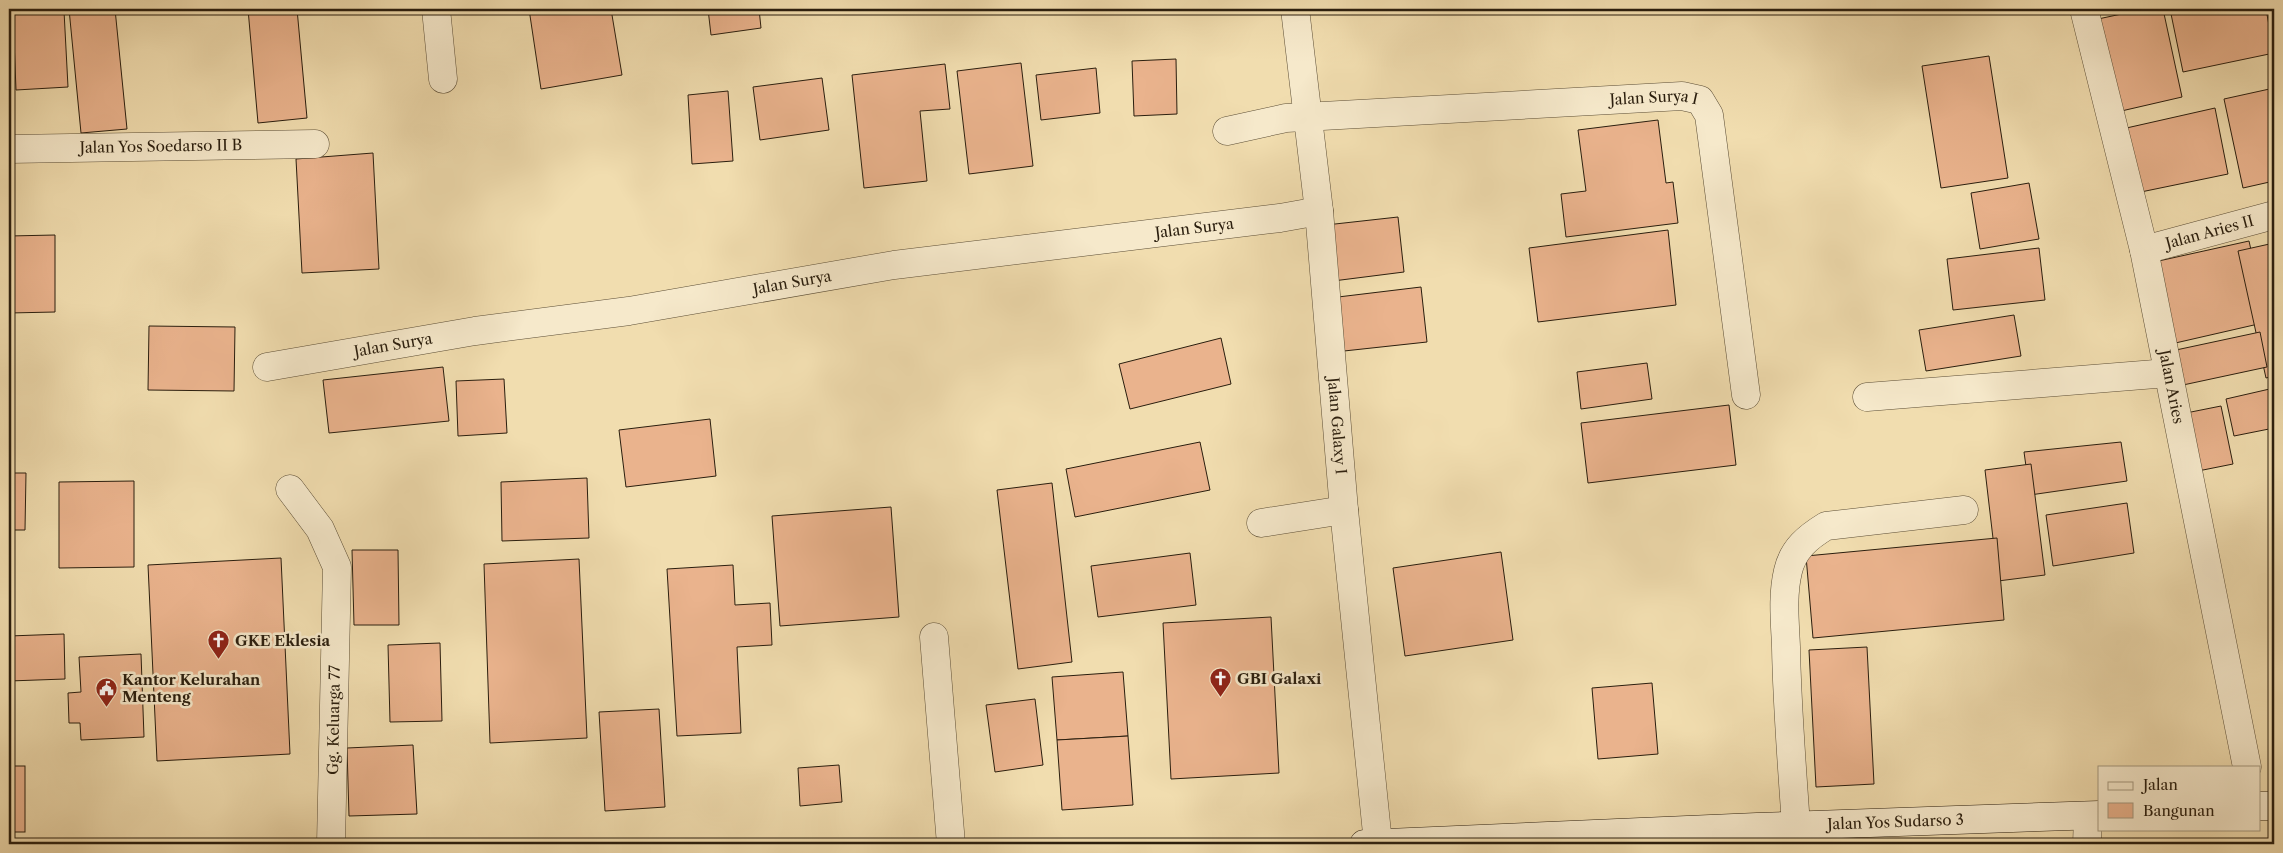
<svg xmlns="http://www.w3.org/2000/svg" width="2283" height="853" font-family="'Libre Caslon Text',serif">
<style>
.building{fill:#eab38d;stroke:#2a1e0e}
.lines{fill:none;stroke-linecap:round;stroke-linejoin:round}
.street-casing{stroke:#5c4e36;stroke-width:29}
.secondary-casing{stroke:#2a1e0e;stroke-width:29}
.street{stroke:#f6e9cb;stroke-width:28}
.secondary{stroke:#f6e9cb;stroke-width:28}
.labels{text-anchor:middle;stroke-width:5;stroke-linejoin:round;paint-order:stroke}
.street-label{font-size:15px;fill:#2a1e0e;stroke:#f6e9cb}
.poi-label{font-size:15px;font-weight:bold;fill:#2a1e0e;stroke:#f6e9cb;text-anchor:start}
</style>
<rect width="100%" height="100%" fill="#f1ddaf"/>
<filter id="stains"><feTurbulence type="fractalNoise" baseFrequency=".004" numOctaves="4"/><feColorMatrix values="0 0 0 0 .2 0 0 0 0 .09 0 0 0 0 .02 0 0 0 .5 -.17"/></filter>
<radialGradient id="worn" r=".72"><stop offset=".6" stop-color="#630" stop-opacity="0"/><stop offset="1" stop-color="#630" stop-opacity=".3"/></radialGradient>
<g class="building">
<path d="M 69,9 L 115,9 L 127,129 L 81,133 Z"/>
<path d="M 248,9 L 297,9 L 307,118 L 258,123 Z"/>
<path d="M 529,9 L 611,9 L 622,75 L 541,89 Z"/>
<path d="M 708,9 L 759,9 L 761,28 L 711,35 Z"/>
<path d="M 2145,9 L 2163,9 L 2182,97 L 2117,112 L 2098,19 Z"/>
<path d="M 2170,9 L 2266,9 L 2274,53 L 2183,72 Z"/>
<path d="M 64,11 L 68,87 L 16,90 L 13,14 Z"/>
<path d="M 1989,56 L 2008,178 L 1941,188 L 1922,66 Z"/>
<path d="M 1176,59 L 1177,114 L 1134,116 L 1132,61 Z"/>
<path d="M 1021,63 L 1033,166 L 969,174 L 957,71 Z"/>
<path d="M 945,64 L 950,109 L 920,111 L 927,181 L 864,188 L 852,75 Z"/>
<path d="M 1096,68 L 1100,113 L 1041,120 L 1036,75 Z"/>
<path d="M 822,78 L 829,130 L 760,140 L 753,87 Z"/>
<path d="M 9,80 L 10,117 L 9,117 Z"/>
<path d="M 2274,88 L 2274,181 L 2243,188 L 2224,99 Z"/>
<path d="M 728,91 L 733,161 L 692,164 L 688,95 Z"/>
<path d="M 2215,108 L 2228,174 L 2136,193 L 2122,129 Z"/>
<path d="M 1658,120 L 1666,183 L 1673,182 L 1678,223 L 1566,237 L 1561,194 L 1586,191 L 1578,130 Z"/>
<path d="M 373,153 L 379,269 L 302,273 L 296,159 Z"/>
<path d="M 2029,183 L 2039,239 L 1980,249 L 1971,193 Z"/>
<path d="M 1398,217 L 1404,272 L 1333,281 L 1326,225 Z"/>
<path d="M 1668,230 L 1676,305 L 1538,322 L 1529,248 Z"/>
<path d="M 55,235 L 55,312 L 9,313 L 9,236 Z"/>
<path d="M 2249,241 L 2267,322 L 2171,344 L 2154,262 Z"/>
<path d="M 2274,243 L 2274,376 L 2266,378 L 2238,251 Z"/>
<path d="M 2039,248 L 2045,300 L 1953,310 L 1947,259 Z"/>
<path d="M 1421,287 L 1427,342 L 1344,351 L 1338,297 Z"/>
<path d="M 2014,315 L 2021,356 L 1926,371 L 1919,330 Z"/>
<path d="M 149,326 L 235,327 L 234,391 L 148,390 Z"/>
<path d="M 2260,332 L 2267,367 L 2183,385 L 2176,350 Z"/>
<path d="M 1221,338 L 1231,384 L 1130,409 L 1119,364 Z"/>
<path d="M 1647,363 L 1652,399 L 1581,409 L 1577,372 Z"/>
<path d="M 443,367 L 449,421 L 329,433 L 323,380 Z"/>
<path d="M 504,379 L 507,433 L 458,436 L 456,381 Z"/>
<path d="M 2274,388 L 2274,428 L 2234,436 L 2226,399 Z"/>
<path d="M 1729,405 L 1736,465 L 1588,483 L 1581,423 Z"/>
<path d="M 2221,406 L 2233,464 L 2198,471 L 2186,413 Z"/>
<path d="M 710,419 L 716,476 L 626,487 L 619,430 Z"/>
<path d="M 1200,442 L 1210,490 L 1075,517 L 1066,469 Z"/>
<path d="M 2121,442 L 2127,481 L 2030,495 L 2024,452 Z"/>
<path d="M 2031,464 L 2045,575 L 1998,581 L 1985,470 Z"/>
<path d="M 9,473 L 26,473 L 25,530 L 9,530 Z"/>
<path d="M 587,478 L 589,538 L 502,541 L 501,482 Z"/>
<path d="M 134,481 L 134,567 L 59,568 L 59,482 Z"/>
<path d="M 1052,483 L 1072,662 L 1018,669 L 997,490 Z"/>
<path d="M 2127,503 L 2134,553 L 2053,566 L 2046,515 Z"/>
<path d="M 891,507 L 899,617 L 780,626 L 772,516 Z"/>
<path d="M 1997,538 L 2004,620 L 1813,638 L 1806,556 Z"/>
<path d="M 9,547 L 12,547 L 13,622 L 9,622 Z"/>
<path d="M 352,550 L 398,550 L 399,625 L 354,625 Z"/>
<path d="M 1501,552 L 1513,640 L 1405,656 L 1393,568 Z"/>
<path d="M 1190,553 L 1196,605 L 1098,617 L 1091,566 Z"/>
<path d="M 281,558 L 290,754 L 157,761 L 148,565 Z"/>
<path d="M 579,559 L 587,738 L 490,743 L 484,564 Z"/>
<path d="M 733,565 L 735,605 L 770,603 L 772,645 L 737,647 L 741,733 L 677,736 L 667,569 Z"/>
<path d="M 1271,617 L 1279,773 L 1171,779 L 1163,623 Z"/>
<path d="M 64,634 L 65,679 L 9,681 L 9,636 Z"/>
<path d="M 440,643 L 442,721 L 390,722 L 388,645 Z"/>
<path d="M 1867,647 L 1874,784 L 1816,787 L 1809,650 Z"/>
<path d="M 141,654 L 144,737 L 81,740 L 80,723 L 69,723 L 68,693 L 81,692 L 79,657 Z"/>
<path d="M 1123,672 L 1128,736 L 1057,740 L 1052,677 Z"/>
<path d="M 1652,683 L 1658,754 L 1598,759 L 1592,688 Z"/>
<path d="M 1035,699 L 1043,765 L 995,772 L 986,705 Z"/>
<path d="M 659,709 L 665,807 L 605,811 L 599,712 Z"/>
<path d="M 1128,736 L 1133,805 L 1062,810 L 1057,740 Z"/>
<path d="M 413,745 L 417,814 L 349,816 L 347,748 Z"/>
<path d="M 839,765 L 842,802 L 800,806 L 798,768 Z"/>
<rect x="9" y="766" width="16" height="66"/>
</g>
<g class="lines">
<defs>
<g id="street">
<path d="M 436,9 L 443,79"/>
<path id="s1" d="M 1295,9 L 1319,211 L 1344,510 L 1378,843"/>
<path id="s2" d="M 2084,9 L 2144,250 L 2247,767"/>
<path id="s3" d="M 1227,131 L 1286,118 L 1682,96 L 1700,100 L 1709,115 L 1746,395"/>
<path id="s4" d="M 9,149 L 315,144"/>
<path id="s5" d="M 2144,250 L 2274,215"/>
<path id="s6" d="M 267,367 L 475,331 L 629,311 L 894,265 L 1280,218 L 1319,211"/>
<path d="M 1867,397 L 2168,373"/>
<path d="M 290,489 L 320,529 L 337,567 L 331,844"/>
<path d="M 1261,523 L 1344,510"/>
<path d="M 934,637 L 951,844"/>
<path d="M 1796,826 C 1792,766 1787,707 1786,647 C 1785,622 1782,596 1788,571 C 1793,549 1808,537 1826,526 L 1964,510"/>
<path d="M 2087,844 L 2088,816"/>
</g>
<g id="secondary">
<path d="M 2259,806 L 2274,806"/>
<path id="s7" d="M 1364,844 L 1757,827 L 2099,815"/>
</g>
</defs>
<use href="#street" class="street-casing"/>
<use href="#secondary" class="secondary-casing"/>
<use href="#street" class="street"/>
<use href="#secondary" class="secondary"/>
</g>
<defs>
<symbol id="church-pin" viewBox="-11 -11 22 30"><path d="M0 17L-7.5 6A9.5 9.5 0 1 1 7.5 6Z" fill="#8f2418" stroke="#f6e9cb"/><path d="M-1.2-6h2.4v3.5h3.3v2.4h-3.3V6h-2.4V-.1h-3.3v-2.4h3.3Z" fill="#fff"/></symbol>
<symbol id="civic-pin" viewBox="-11 -11 22 30"><path d="M0 17L-7.5 6A9.5 9.5 0 1 1 7.5 6Z" fill="#8f2418" stroke="#f6e9cb"/><path d="M-.6-6.5H3V-4.5H.6V-3L4-1V1h2V6H-6V1h2V-1L-.6-3ZM-1.2 2.5V6h2.4V2.5Z" fill="#fff"/></symbol>
</defs>
<g fill-rule="evenodd">
<use href="#church-pin" x="206" y="628" width="25" height="34"/>
<use href="#church-pin" x="1208" y="666" width="25" height="34"/>
<use href="#civic-pin" x="94" y="676" width="25" height="34"/>
</g>
<g class="labels">
<g class="street-label">
<text dy="5" stroke="none"><textPath href="#s3" startOffset="429">Jalan Surya I</textPath></text>
<text dy="5" stroke="none"><textPath href="#s4" startOffset="152">Jalan Yos Soedarso II B</textPath></text>
<text dy="5" stroke="none"><textPath href="#s6" startOffset="938">Jalan Surya</textPath></text>
<text dy="5" stroke="none"><textPath href="#s5" startOffset="68">Jalan Aries II</textPath></text>
<text dy="5" stroke="none"><textPath href="#s6" startOffset="532">Jalan Surya</textPath></text>
<text dy="5" stroke="none"><textPath href="#s6" startOffset="128">Jalan Surya</textPath></text>
<text dy="5" stroke="none"><textPath href="#s2" startOffset="388">Jalan Aries</textPath></text>
<text dy="5" stroke="none"><textPath href="#s1" startOffset="419">Jalan Galaxy I</textPath></text>
<text transform="translate(334 720) rotate(-89)" y="5">Gg. Keluarga 77</text>
<text dy="5" stroke="none"><textPath href="#s7" startOffset="532">Jalan Yos Sudarso 3</textPath></text>
</g>
<g class="poi-label">
<text x="235" y="646">GKE Eklesia</text>
<text x="1237" y="684">GBI Galaxi</text>
<text x="122" y="685">Kantor Kelurahan<tspan x="122" dy="17">Menteng</tspan></text>
</g>
</g>
<rect width="2283" height="853" fill="none" stroke="#f1ddaf" stroke-width="30"/>
<rect x="10" y="10" width="2263" height="833" fill="none" stroke="#2a1e0e" stroke-width="2.5"/>
<rect x="15" y="15" width="2253" height="823" fill="none" stroke="#2a1e0e"/>
<rect x="2098" y="766" width="162" height="65" fill="#f6e9cb" stroke="#a4987f"/>
<rect x="2108" y="782" width="25" height="8" fill="#f6e9cb" stroke="#a4987f"/>
<text x="2143" y="790" font-size="15" fill="#2a1e0e">Jalan</text>
<rect x="2108" y="803" width="25" height="15" fill="#eab38d" stroke="#a4987f"/>
<text x="2143" y="816" font-size="15" fill="#2a1e0e">Bangunan</text>
<rect width="100%" height="100%" filter="url(#stains)"/>
<rect width="100%" height="100%" fill="url(#worn)"/>
</svg>
